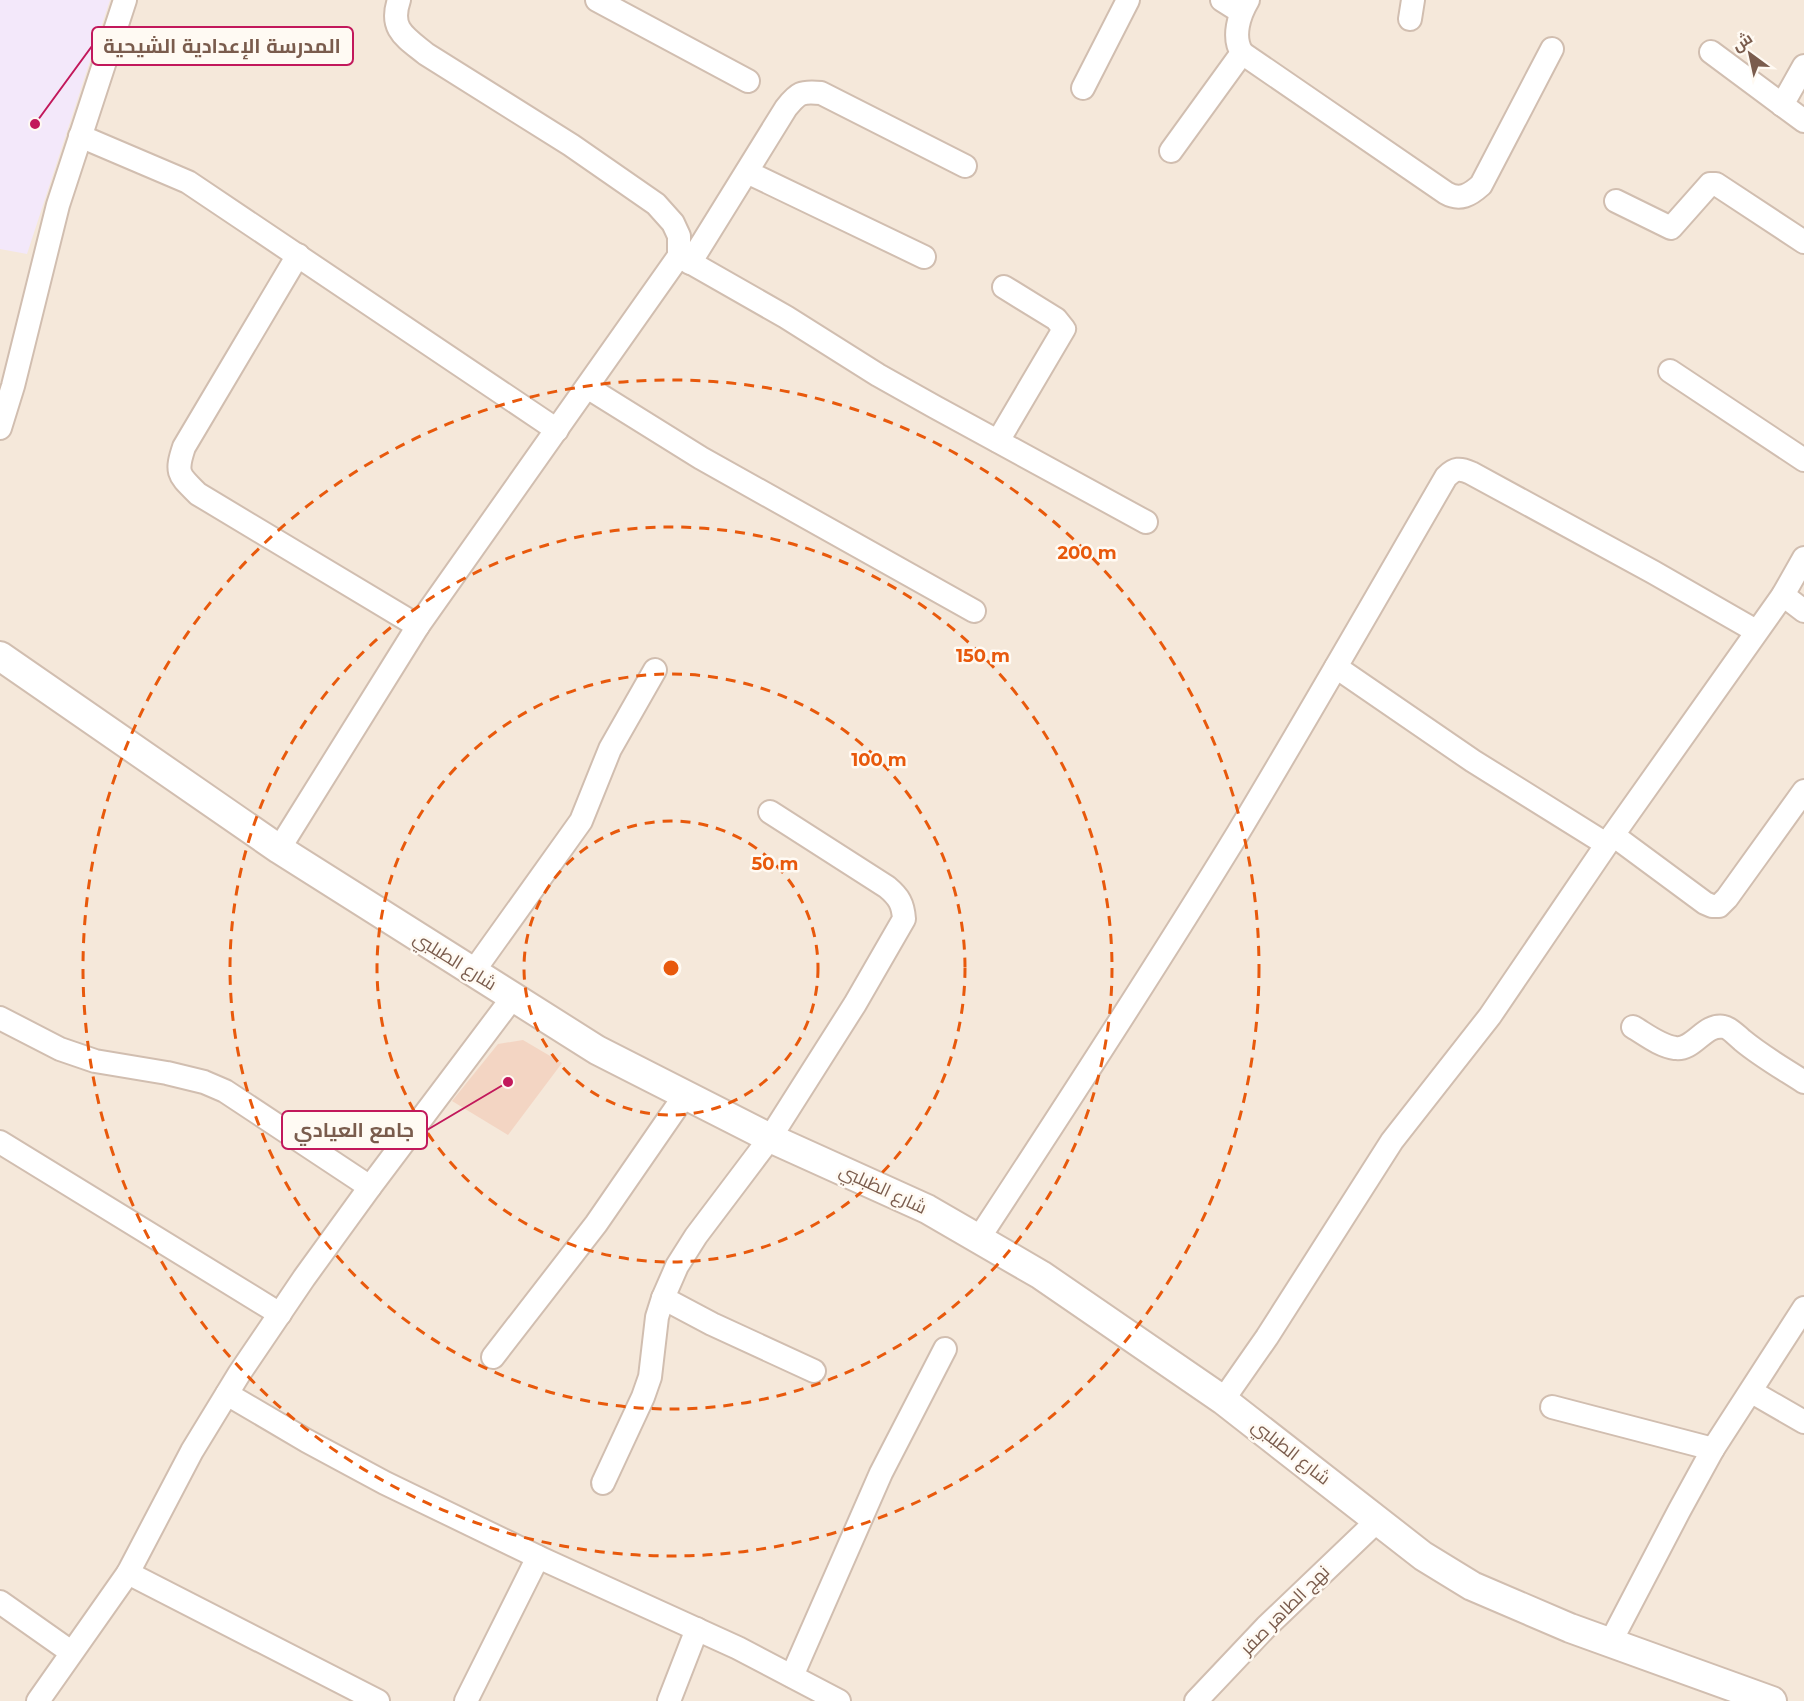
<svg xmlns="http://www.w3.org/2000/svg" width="1804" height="1701" font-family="Montserrat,Cairo,sans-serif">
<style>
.residential{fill:#f5e8da}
.education{fill:#f3e8fa}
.building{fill:#f3d5c3}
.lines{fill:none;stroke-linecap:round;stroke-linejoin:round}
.minor-casing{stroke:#d1beb0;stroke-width:26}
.tertiary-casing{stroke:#d1beb0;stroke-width:32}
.minor{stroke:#fff;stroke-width:22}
.tertiary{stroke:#fff;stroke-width:28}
.ring{fill:none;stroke:#e8590c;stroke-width:3;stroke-dasharray:10 8}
.labels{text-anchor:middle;stroke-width:5;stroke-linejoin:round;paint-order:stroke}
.street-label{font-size:18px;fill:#7a5c4d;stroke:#fffaf3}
.centre{fill:#e8590c;stroke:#fffaf3;stroke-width:3}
.ring-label{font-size:18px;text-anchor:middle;font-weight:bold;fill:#e8590c;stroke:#fffaf3;stroke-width:5;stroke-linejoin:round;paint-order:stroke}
.leader{fill:none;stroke:#c2185b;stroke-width:2}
.callout-dot{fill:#c2185b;stroke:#fffaf3;stroke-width:2}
.callout{fill:#fffaf3;stroke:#c2185b;stroke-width:2}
.callout-label{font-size:20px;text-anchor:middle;font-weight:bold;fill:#7a5c4d}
</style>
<rect width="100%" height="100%" fill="#fdf6ec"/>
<rect class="residential" x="0" y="0" width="1804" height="1701"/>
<path class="education" d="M 0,0 L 110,0 L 27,254 L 0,249 Z"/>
<path class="building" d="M 523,1040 L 562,1063 L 508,1135 L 452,1101 L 498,1044 Z"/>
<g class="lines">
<defs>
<g id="minor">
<path d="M 597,0 L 748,81"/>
<path d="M 1222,0 L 1241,12"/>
<path d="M 1410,19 L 1413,0"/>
<path d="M 1711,52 L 1804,121"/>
<path d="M 1242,53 L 1446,193 C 1460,201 1470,195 1481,185 L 1552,49"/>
<path d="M 1083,88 L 1128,0"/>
<path d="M 1782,105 L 1804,66"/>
<path d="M 80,136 L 188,182 L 557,430"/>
<path d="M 1171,151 L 1242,53 C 1232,37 1239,15 1248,0"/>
<path d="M 747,172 L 924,257"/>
<path d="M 1616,201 L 1671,228 L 1710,184 L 1716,184 L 1804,242"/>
<path d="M 298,255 L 184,447 C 175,474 179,475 198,494 L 418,626"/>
<path d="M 679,256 L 786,317 L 878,375 L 935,407 L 1146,522"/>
<path d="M 690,263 L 786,108 C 798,93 801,91 821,93 L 965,166"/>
<path d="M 1670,371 L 1804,460"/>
<path d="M 587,387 L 701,458 L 974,611"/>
<path d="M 0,428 L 13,386 L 58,205 L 125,0"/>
<path d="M 998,441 L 1064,329 L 1056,319 L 1004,287"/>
<path d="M 1783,595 L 1804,611"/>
<path d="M 1336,667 L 1473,761 L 1606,844"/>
<path d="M 770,812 L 887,887 C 899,897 903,904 904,919 L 855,1004 L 770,1138 L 696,1236 L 677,1266 L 663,1298 L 712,1324 L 814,1371"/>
<path d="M 1613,835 L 1705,903 L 1712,906 L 1719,906 L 1727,898 L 1804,791"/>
<path d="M 279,849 L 418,626 L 679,256 L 679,236 L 673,223 L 656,204 L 571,145 L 426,54 C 405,37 389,29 399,0"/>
<path d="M 473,972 L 581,821 L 610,749 L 655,670"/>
<path d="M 0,1018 L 60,1049 L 95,1061 L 167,1073 L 204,1082 L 225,1091 L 370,1187"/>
<path d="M 1633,1027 C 1645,1034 1660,1046 1675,1048 C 1694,1051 1704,1023 1724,1027 C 1730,1028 1737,1036 1742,1040 C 1761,1056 1784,1069 1804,1082"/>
<path d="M 0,1142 L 280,1314"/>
<path d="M 979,1238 C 1067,1104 1154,970 1238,833 C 1309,715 1377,596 1446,477 C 1455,468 1460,468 1471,473 L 1653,572 L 1756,631"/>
<path d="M 493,1357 L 596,1224 L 685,1095"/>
<path d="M 1752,1392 L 1804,1422"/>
<path d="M 227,1394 L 307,1441 L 385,1483 L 538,1557 L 738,1648 L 839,1701"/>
<path d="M 1223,1400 L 1267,1337 L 1392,1141 L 1490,1016 L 1613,835 L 1783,595 L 1804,558"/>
<path d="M 1552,1407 L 1713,1449"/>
<path d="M 603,1483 L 643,1397 L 650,1377 L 657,1317 L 663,1298"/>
<path d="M 128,1573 L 378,1701"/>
<path d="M 0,1602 L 71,1652"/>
<path d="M 1610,1643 L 1679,1511 L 1713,1449 L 1804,1308"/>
<path d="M 792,1676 L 881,1473 L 945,1349"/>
<path d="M 38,1701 L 128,1573 L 192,1451 L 239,1374 L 304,1278 L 370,1187 L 513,997"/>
<path d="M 466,1701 L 538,1557"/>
<path d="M 669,1701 L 697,1629"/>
<path d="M 1196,1701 L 1266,1627 L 1377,1521"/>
</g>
<path id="tertiary" d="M 0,656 L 279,849 L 597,1050 L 770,1138 L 927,1209 L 1041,1275 L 1223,1400 L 1423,1556 L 1472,1586 L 1570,1628 L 1772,1701"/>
</defs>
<use href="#minor" class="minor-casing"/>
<use href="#tertiary" class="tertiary-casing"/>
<use href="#minor" class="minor"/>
<use href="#tertiary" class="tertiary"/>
</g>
<g class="ring">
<circle cx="671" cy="968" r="147"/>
<circle cx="671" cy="968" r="294"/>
<circle cx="671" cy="968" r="441"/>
<circle cx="671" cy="968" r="588"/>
</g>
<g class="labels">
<g class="street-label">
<text transform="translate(455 961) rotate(32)" y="6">شارع الطبلبي</text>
<text transform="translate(883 1189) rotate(25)" y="6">شارع الطبلبي</text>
<text transform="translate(1291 1452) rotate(38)" y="6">شارع الطبلبي</text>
<text transform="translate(1285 1610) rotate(-45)" y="6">نهج الطاهر صفر</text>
</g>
</g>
<circle cx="671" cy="968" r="9" class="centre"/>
<g class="ring-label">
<text x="1087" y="559">200 m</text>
<text x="983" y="662">150 m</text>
<text x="879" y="766">100 m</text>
<text x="775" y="870">50 m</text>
</g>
<path class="leader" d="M35 124L92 46M508 1082L427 1130"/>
<g class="callout-dot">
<circle cx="35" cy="124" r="6"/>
<circle cx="508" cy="1082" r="6"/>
</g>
<g class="callout">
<rect x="92" y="27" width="261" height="38" rx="6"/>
<rect x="282" y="1111" width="145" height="38" rx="6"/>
</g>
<g class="callout-label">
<text x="222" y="53">المدرسة الإعدادية الشيحية</text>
<text x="354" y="1137">جامع العيادي</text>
</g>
<g transform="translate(1750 54) rotate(327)" stroke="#fffaf3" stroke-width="4.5" paint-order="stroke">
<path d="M0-4.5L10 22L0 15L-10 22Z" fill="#7a5c4d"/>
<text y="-9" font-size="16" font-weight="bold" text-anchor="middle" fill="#7a5c4d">ش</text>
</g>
</svg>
